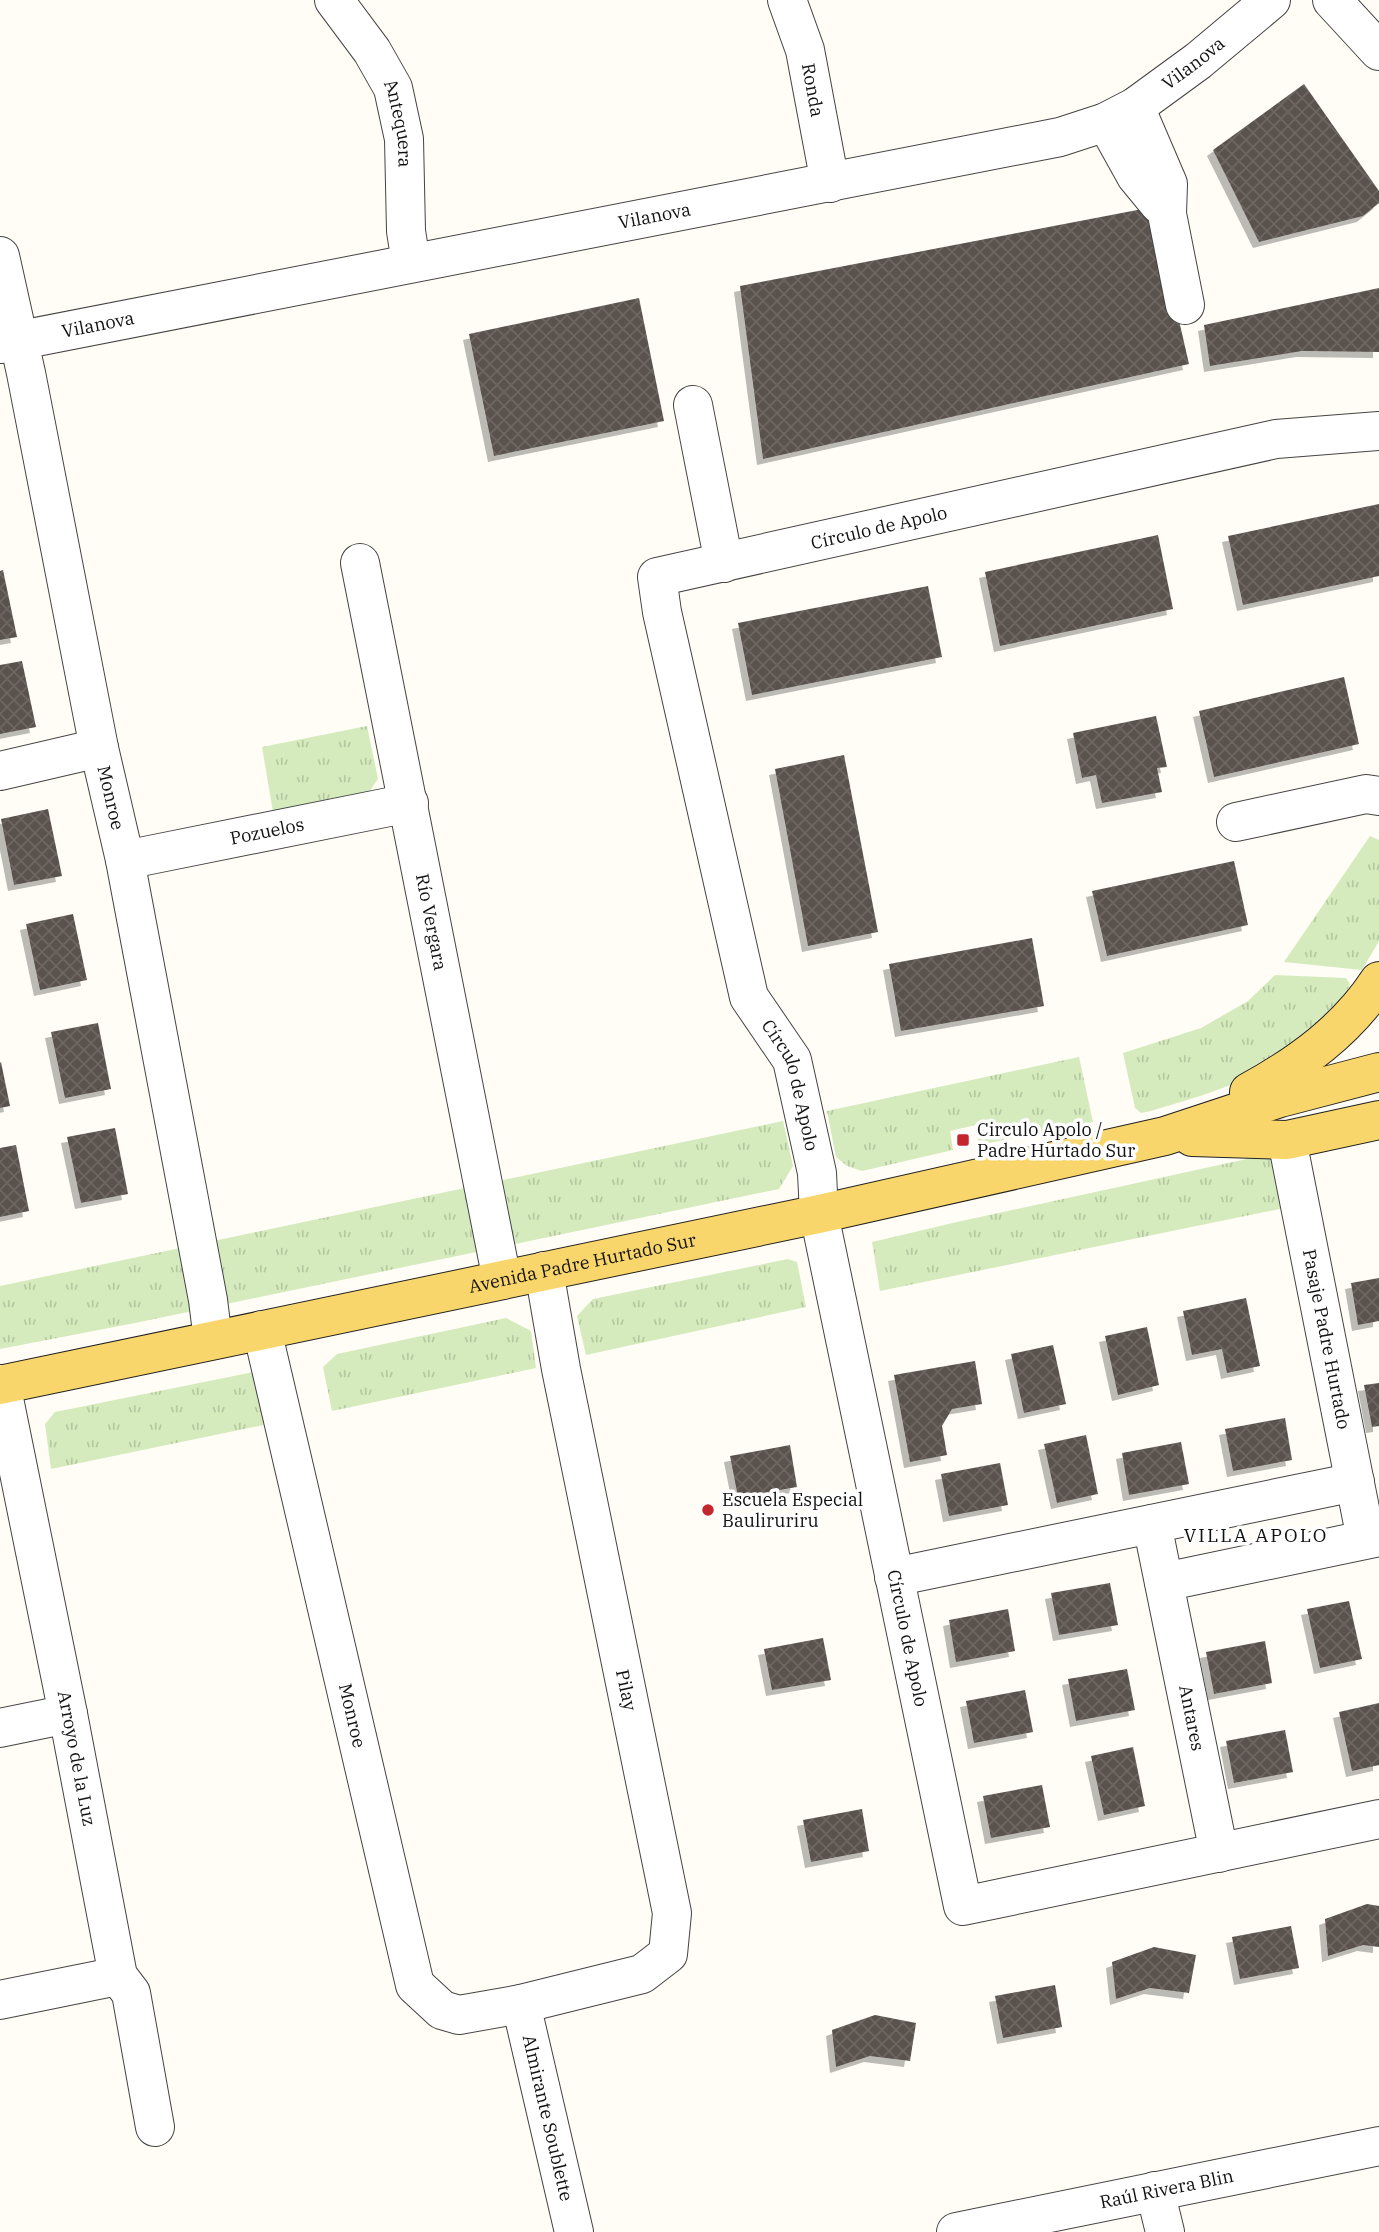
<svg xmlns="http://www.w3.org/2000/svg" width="1379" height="2232" font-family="'IBM Plex Serif',serif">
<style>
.grass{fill:url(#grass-tufts)}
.building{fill:url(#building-cross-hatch);filter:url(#shadow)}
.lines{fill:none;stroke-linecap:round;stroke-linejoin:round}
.minor-casing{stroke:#444;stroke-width:40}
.major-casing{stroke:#222;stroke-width:40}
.minor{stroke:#fff;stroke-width:38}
.major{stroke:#f9d66b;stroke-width:38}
.poi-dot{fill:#c4262e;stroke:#fff;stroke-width:2.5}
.labels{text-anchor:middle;stroke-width:7;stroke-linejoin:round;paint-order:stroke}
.street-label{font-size:18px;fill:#111;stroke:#fff}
.poi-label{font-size:18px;fill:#111;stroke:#fff;text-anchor:start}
.neighbourhood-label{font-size:19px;letter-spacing:2px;fill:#111;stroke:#fff}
</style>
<defs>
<pattern id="grass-tufts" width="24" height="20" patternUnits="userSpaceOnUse" patternTransform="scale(1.75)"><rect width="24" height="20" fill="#d5ebbd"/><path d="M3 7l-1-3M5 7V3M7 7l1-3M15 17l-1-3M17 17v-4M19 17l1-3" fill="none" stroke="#b6c8a1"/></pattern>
<pattern id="building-cross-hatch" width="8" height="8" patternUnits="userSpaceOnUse" patternTransform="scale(1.75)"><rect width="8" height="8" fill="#5a524d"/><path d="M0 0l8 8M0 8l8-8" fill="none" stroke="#6d6662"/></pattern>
<filter id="shadow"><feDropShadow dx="-6" dy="6" stdDeviation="0" flood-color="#0004"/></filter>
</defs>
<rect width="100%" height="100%" fill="#fffdf5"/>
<g class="grass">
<path d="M 367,726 L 378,779 L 369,792 L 273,812 L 262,747 Z"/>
<path d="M 1370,836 L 1379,840 L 1379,941 L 1362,970 L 1284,962 Z"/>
<path d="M 1275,975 L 1346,978 L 1350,984 C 1338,1018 1262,1073 1228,1086 C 1203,1096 1176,1103 1151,1111 L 1141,1113 L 1135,1108 L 1123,1053 L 1201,1028 L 1248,1001 Z"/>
<path d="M 1079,1057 L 1093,1122 L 979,1145 L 976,1125 L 950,1131 L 953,1150 L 862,1171 L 847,1166 L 836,1157 L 827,1111 Z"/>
<path d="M 783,1121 L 793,1166 L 779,1189 L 135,1323 L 0,1349 L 0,1286 Z"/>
<path d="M 1279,1152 L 1289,1207 L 880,1291 L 872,1242 L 957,1222 Z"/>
<path d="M 788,1259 L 797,1262 L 806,1307 L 586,1355 L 577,1316 L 593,1299 Z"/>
<path d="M 506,1318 L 531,1331 L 536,1368 L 332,1411 L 323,1367 L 337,1354 Z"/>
<path d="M 259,1371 L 273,1423 L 51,1469 L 45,1424 L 55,1412 Z"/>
</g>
<g class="building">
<path d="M 1304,84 L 1379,191 L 1379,203 L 1363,216 L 1259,242 L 1213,150 Z"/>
<path d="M 1153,207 L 1189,364 L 763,459 L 740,286 Z"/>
<path d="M 1379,288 L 1379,352 L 1302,351 L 1210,366 L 1204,325 Z"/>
<path d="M 639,298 L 664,421 L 494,456 L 469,334 Z"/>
<path d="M 1379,504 L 1379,576 L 1243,605 L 1228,536 Z"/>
<path d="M 1158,535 L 1173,609 L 1000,646 L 985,572 Z"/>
<path d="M 3,570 L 17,637 L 0,640 L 0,571 Z"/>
<path d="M 928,586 L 942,657 L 752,695 L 738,623 Z"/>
<path d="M 22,661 L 36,727 L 0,734 L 0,665 Z"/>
<path d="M 1344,677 L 1359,744 L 1214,777 L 1199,711 Z"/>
<path d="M 1156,716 L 1167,767 L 1157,768 L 1162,792 L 1102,803 L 1096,775 L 1082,778 L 1073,733 Z"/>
<path d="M 844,755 L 878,932 L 808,946 L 775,769 Z"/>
<path d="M 48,809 L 62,876 L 14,885 L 1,819 Z"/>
<path d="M 1234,861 L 1248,925 L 1107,956 L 1092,891 Z"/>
<path d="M 73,914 L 87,980 L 40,990 L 26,924 Z"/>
<path d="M 1032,938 L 1044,1006 L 901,1031 L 889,964 Z"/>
<path d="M 98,1023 L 111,1089 L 65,1098 L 51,1032 Z"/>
<path d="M 1,1062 L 10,1106 L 0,1108 L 0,1063 Z"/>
<path d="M 115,1128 L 128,1194 L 81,1203 L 67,1137 Z"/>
<path d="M 16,1145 L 29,1211 L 0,1217 L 0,1148 Z"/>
<path d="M 1379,1278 L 1379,1321 L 1358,1325 L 1351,1283 Z"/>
<path d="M 1246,1298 L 1260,1366 L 1227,1373 L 1222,1349 L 1192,1355 L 1183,1311 Z"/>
<path d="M 1147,1327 L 1159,1385 L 1118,1395 L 1105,1336 Z"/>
<path d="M 1053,1345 L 1066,1404 L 1024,1413 L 1011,1354 Z"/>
<path d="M 975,1361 L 982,1404 L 952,1409 L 942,1426 L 947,1455 L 910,1462 L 894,1375 Z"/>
<path d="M 1379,1383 L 1379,1426 L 1372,1427 L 1364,1385 Z"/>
<path d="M 1285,1418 L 1292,1460 L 1233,1471 L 1225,1429 Z"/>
<path d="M 1086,1435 L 1098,1494 L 1057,1503 L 1044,1444 Z"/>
<path d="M 1181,1442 L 1189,1484 L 1129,1495 L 1122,1453 Z"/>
<path d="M 790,1445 L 797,1487 L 738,1497 L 730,1456 Z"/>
<path d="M 1000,1463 L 1008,1505 L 949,1516 L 941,1474 Z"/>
<path d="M 1110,1583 L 1118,1625 L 1059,1635 L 1051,1593 Z"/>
<path d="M 1349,1601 L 1362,1659 L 1320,1668 L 1307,1609 Z"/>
<path d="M 1008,1609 L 1015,1651 L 956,1662 L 949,1620 Z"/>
<path d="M 823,1638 L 831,1680 L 772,1690 L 764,1649 Z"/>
<path d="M 1265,1641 L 1272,1683 L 1214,1694 L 1206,1652 Z"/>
<path d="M 1127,1669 L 1135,1710 L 1076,1721 L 1068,1679 Z"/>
<path d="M 1025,1690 L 1033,1732 L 974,1743 L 966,1701 Z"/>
<path d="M 1379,1703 L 1379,1765 L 1352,1771 L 1339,1712 Z"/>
<path d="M 1285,1730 L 1293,1772 L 1234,1783 L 1226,1741 Z"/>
<path d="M 1133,1747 L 1145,1806 L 1104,1815 L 1091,1756 Z"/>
<path d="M 1042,1785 L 1050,1827 L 991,1838 L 983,1796 Z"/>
<path d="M 862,1809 L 869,1851 L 811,1862 L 803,1820 Z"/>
<path d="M 1367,1904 L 1379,1906 L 1379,1947 L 1363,1945 L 1328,1956 L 1325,1919 Z"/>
<path d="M 1291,1926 L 1299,1968 L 1240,1979 L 1232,1937 Z"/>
<path d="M 1154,1947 L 1196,1955 L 1189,1993 L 1150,1988 L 1116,1999 L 1112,1962 Z"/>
<path d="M 1055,1985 L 1062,2027 L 1003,2038 L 995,1996 Z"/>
<path d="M 875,2015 L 916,2023 L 910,2061 L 870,2056 L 836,2067 L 832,2030 Z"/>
</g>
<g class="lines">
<defs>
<g id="minor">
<path id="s1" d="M 334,0 L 372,51 L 393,88 L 404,139 L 406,231 L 411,263"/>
<path id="s2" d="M 787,0 L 805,50 L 830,183"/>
<path d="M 1332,0 L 1379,51"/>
<path d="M 1135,107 L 1168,184 L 1167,214 L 1185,305"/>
<path d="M 1106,122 L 1136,176 L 1159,204"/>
<path id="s3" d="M 0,256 L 26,373 L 99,748 L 125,860 L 208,1300 L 213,1340"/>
<path id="s4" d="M 0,344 L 1060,137 L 1106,122 L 1135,107 L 1198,61 L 1271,0"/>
<path d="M 693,405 L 724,563"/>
<path id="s5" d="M 1379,431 L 1276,439 L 657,577 L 662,612 L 749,997 L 792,1060 L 817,1173 L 819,1214 L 963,1906 L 1379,1819"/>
<path id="s6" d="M 360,563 L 502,1280"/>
<path d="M 0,771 L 99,748"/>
<path d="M 1236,822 L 1366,794 L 1379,796"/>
<path id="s7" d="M 125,860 L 409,803"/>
<path id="s8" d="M 1287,1140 L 1366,1539"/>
<path id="s9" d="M 262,1330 L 415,1985 L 442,2010 L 459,2015 L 521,2004 L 642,1974 L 668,1954 L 672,1913 L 561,1369 L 544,1271"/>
<path id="s10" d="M 1,1384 L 68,1714 L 118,1976 L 131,1993 L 155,2127"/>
<path id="s11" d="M 1152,1524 L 1219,1853"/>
<path d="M 894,1577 L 1355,1482"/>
<path d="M 1164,1582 L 1379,1537"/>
<path d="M 0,1728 L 68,1714"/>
<path d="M 0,2000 L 118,1976"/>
<path id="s12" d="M 521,2004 L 574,2232"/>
<path d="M 1155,2191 L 1165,2232"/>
<path id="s13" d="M 956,2232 L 1379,2146"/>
</g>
<g id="major">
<path d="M 1249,1092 C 1300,1064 1347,1030 1379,981"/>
<path d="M 1192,1137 L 1287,1140 L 1379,1120"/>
<path id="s14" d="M 0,1385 L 819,1214 L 1165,1136 L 1280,1098 L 1379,1072"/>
</g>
</defs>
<use href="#minor" class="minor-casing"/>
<use href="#major" class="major-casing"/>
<use href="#minor" class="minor"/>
<use href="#major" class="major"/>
</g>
<g class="poi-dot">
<rect x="956" y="1133" width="14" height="14" rx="3.5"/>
<circle cx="708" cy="1510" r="7"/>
</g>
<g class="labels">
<g class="street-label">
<text dy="6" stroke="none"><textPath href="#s4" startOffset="1234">Vilanova</textPath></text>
<text dy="6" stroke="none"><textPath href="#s2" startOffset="94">Ronda</textPath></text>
<text dy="6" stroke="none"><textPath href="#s1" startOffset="142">Antequera</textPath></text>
<text dy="6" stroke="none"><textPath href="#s4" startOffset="667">Vilanova</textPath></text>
<text dy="6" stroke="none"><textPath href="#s4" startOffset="100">Vilanova</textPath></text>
<text transform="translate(879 528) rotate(-13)" y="6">Círculo de Apolo</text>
<text dy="6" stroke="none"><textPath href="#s3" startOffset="553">Monroe</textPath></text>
<text dy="6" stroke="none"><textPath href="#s7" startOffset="145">Pozuelos</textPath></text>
<text dy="6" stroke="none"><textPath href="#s6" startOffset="366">Río Vergara</textPath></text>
<text dy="6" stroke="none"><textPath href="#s5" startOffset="1267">Círculo de Apolo</textPath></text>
<text dy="6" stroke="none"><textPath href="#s14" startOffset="595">Avenida Padre Hurtado Sur</textPath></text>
<text dy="6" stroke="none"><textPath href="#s8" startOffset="203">Pasaje Padre Hurtado</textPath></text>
<text dy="6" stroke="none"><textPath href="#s5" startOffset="1834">Círculo de Apolo</textPath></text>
<text transform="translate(626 1690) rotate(78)" y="6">Pilay</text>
<text dy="6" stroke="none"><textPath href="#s9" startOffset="396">Monroe</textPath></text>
<text dy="6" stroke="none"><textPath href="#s11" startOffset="198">Antares</textPath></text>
<text dy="6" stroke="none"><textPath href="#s10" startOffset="382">Arroyo de la Luz</textPath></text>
<text dy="6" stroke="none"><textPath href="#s12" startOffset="117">Almirante Soublette</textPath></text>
<text dy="6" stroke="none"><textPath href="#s13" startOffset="215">Raúl Rivera Blin</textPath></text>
</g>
<g class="poi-label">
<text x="977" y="1136">Circulo Apolo /<tspan x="977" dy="21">Padre Hurtado Sur</tspan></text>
<text x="722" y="1506">Escuela Especial<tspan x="722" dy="21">Bauliruriru</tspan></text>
</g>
<g class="neighbourhood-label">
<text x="1256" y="1542">VILLA APOLO</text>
</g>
</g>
</svg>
